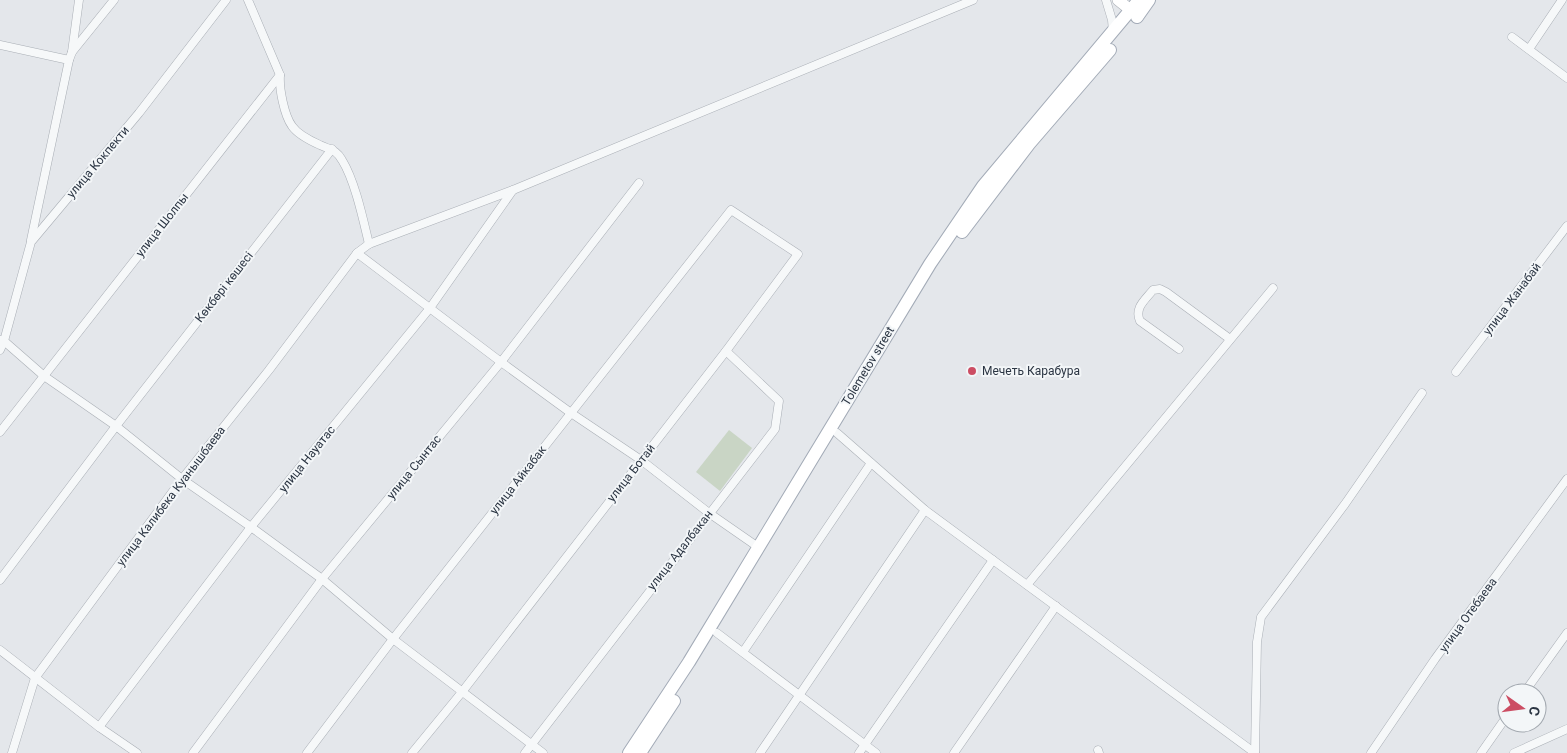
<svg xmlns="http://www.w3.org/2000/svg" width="1567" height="753" font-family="Roboto,sans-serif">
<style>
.green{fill:#c9d5c5}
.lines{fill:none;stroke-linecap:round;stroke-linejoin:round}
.street-casing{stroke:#a9aeb5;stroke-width:9}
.secondary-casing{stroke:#a9aeb5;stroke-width:12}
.primary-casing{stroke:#a3abb7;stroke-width:14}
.street{stroke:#f6f8f9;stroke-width:8}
.secondary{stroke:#fff;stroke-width:11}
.primary{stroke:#fff;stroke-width:12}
.poi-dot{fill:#cc4d63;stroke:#f3f6f8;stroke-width:2}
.labels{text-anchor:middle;stroke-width:4;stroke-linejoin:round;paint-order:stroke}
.street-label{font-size:12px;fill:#2b3543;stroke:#f3f6f8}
.poi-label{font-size:12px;fill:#2b3543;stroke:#f3f6f8;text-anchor:start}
</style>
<rect width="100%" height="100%" fill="#e4e7eb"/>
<path class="green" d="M 729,430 L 752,448 L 720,491 L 696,472 Z"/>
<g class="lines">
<defs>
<g id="street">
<path d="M 226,0 L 139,113 L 31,242 L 4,341 L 44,376 L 116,426 L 182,479 L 251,527 L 322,579 L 393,639 L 543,753"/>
<path d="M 248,0 L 280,75 C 279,88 284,115 292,126 C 298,135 311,141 320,145 C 330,150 336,149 342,160 C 355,181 363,219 369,244"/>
<path d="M 1106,0 L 1112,20 L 1113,32"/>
<path d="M 1512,37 L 1567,78"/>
<path d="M 0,45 L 69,60 L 31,240"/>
<path d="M 1529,49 L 1562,0"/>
<path d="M 72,52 L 79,0"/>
<path d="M 69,60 L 72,52 L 114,0"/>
<path d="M 357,253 L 501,362 L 571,413 L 641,460 L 709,513 L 758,547"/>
<path d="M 0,340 L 4,341 L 0,350"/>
<path d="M 1179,349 L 1140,321 C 1134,308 1145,300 1153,290 L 1160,289 L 1166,292 L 1230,339"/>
<path d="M 1456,372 L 1567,226"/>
<path d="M 0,432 L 280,75"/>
<path d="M 837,433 L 925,510 L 1255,753"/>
<path d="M 0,580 L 116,426 L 332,149"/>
<path d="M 1027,585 L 1273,288"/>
<path d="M 717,633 L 876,753"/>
<path d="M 0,650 L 99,727 L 137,753"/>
<path d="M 743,652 L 871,463"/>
<path d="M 1524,693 L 1567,633"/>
<path d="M 99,727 L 251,527 L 430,308 L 513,190"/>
<path d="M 1098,750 L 1099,753"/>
<path d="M 12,753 L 35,678 L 182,479 L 269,370 L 357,253 L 369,244 L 513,190 L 973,0"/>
<path d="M 193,753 L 322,579 L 501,362 L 639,183"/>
<path d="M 307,753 L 393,639 L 731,210 L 798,254 L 726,351 L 462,692 L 412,753"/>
<path d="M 525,753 L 775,429 L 779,401 L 726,351"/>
<path d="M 760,753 L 925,510"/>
<path d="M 859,753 L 993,560"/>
<path d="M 954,753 L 1056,606"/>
<path d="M 1255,753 L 1257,642 L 1261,617 L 1345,504 L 1422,393"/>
<path d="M 1371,753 L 1435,659 L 1567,479"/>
<path d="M 1481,753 L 1507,716"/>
<path d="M 1514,753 L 1567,729"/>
</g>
<path id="secondary" d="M 1118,0 L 1138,16"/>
<g id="primary">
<path d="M 1137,17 L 1149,0"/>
<path d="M 962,232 L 1029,144 L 1110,50"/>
<path d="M 629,753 L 689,662 L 930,264 L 983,186 L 1139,0"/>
<path d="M 640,753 L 674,701"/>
</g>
</defs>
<use href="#street" class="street-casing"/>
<use href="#secondary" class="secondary-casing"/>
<use href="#primary" class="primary-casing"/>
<use href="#street" class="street"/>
<use href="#secondary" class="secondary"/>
<use href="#primary" class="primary"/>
</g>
<circle class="poi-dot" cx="972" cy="371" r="5"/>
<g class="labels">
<g class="street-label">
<text transform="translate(98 162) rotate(-50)" y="4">улица Кокпекти</text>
<text transform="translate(162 225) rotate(-52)" y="4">улица Шолпы</text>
<text transform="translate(224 287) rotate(-52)" y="4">Көкбөрі көшесі</text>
<text transform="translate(1512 299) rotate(-53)" y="4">улица Жанабай</text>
<text transform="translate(868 366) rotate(-59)" y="4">Tolemetov street</text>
<text transform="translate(307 459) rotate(-51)" y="4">улица Науатас</text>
<text transform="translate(414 467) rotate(-51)" y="4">улица Сынтас</text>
<text transform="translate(631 473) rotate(-52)" y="4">улица Ботай</text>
<text transform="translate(518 480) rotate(-52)" y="4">улица Айкабак</text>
<text transform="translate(171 496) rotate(-53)" y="4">улица Калибека Куанышбаева</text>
<text transform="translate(680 550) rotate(-52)" y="4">улица Адалбакан</text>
<text transform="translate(1468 615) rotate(-54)" y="4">улица Отебаева</text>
</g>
<g class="poi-label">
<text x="982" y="375">Мечеть Карабура</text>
</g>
</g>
<g transform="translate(1522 708) rotate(104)"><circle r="24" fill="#f3f6f8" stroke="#a3a9b0"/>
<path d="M0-4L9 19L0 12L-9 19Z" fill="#cc4d63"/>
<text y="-8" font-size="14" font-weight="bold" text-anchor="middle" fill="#2b3543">С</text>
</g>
</svg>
